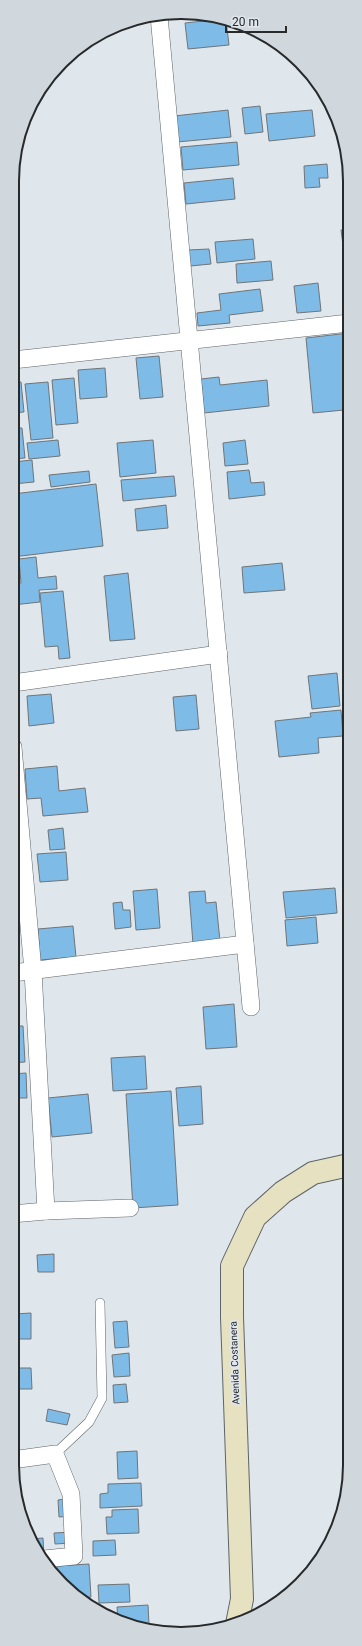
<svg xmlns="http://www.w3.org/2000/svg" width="362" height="1646" font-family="Roboto,sans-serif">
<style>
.building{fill:#7ebbe6;stroke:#6f757a}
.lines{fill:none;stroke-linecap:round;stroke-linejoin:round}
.lane-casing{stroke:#5e6468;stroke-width:10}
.street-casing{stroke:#5e6468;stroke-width:18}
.secondary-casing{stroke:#5e6468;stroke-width:24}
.lane{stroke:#fff;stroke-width:9}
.street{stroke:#fff;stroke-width:17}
.secondary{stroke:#e6e1c0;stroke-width:22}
.labels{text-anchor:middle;stroke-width:3.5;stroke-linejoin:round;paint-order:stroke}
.street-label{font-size:10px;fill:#27292b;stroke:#e0e7ec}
.rim{fill:none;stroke:#27292b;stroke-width:2}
</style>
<rect width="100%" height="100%" fill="#e0e7ec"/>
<g class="building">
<path d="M 221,19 L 226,20 L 229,45 L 188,49 L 185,23 Z"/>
<path d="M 260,106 L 263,132 L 245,134 L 242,108 Z"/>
<path d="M 228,110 L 231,137 L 177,142 L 174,116 Z"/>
<path d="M 312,110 L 315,136 L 269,141 L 266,114 Z"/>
<path d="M 237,142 L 239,165 L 183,170 L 181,147 Z"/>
<path d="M 327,164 L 328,178 L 319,178 L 320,187 L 305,188 L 304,166 Z"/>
<path d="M 233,178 L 235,199 L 186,204 L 184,183 Z"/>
<path d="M 349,229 L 349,253 L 344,253 L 341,230 Z"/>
<path d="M 253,239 L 255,259 L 217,263 L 215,242 Z"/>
<path d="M 209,249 L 211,264 L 190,266 L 188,250 Z"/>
<path d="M 271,261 L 273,280 L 237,283 L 236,264 Z"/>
<path d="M 318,283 L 321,311 L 297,313 L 294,286 Z"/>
<path d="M 260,289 L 263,311 L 229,315 L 230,323 L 198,326 L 197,313 L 221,310 L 219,294 Z"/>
<path d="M 349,333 L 349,433 L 346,433 L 344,410 L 313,413 L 306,338 Z"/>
<path d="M 159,356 L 163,397 L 140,399 L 136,358 Z"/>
<path d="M 105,368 L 107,397 L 80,399 L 78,370 Z"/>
<path d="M 219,377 L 220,385 L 267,380 L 269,406 L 204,413 L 201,379 Z"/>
<path d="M 74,378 L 78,423 L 56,425 L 52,380 Z"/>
<path d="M 21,382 L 24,412 L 13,413 L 13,383 Z"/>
<path d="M 48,382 L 53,438 L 31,440 L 25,384 Z"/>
<path d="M 13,428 L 22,428 L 25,458 L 13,459 Z"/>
<path d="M 58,440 L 60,456 L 29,459 L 27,443 Z"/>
<path d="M 153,440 L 156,473 L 120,477 L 117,443 Z"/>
<path d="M 245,440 L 248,464 L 225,466 L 223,443 Z"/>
<path d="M 32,460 L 34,482 L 13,484 L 13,462 Z"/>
<path d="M 249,470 L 251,483 L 264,482 L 265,495 L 229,499 L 227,472 Z"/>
<path d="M 89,471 L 90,482 L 51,487 L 49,475 Z"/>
<path d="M 174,476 L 176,496 L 123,501 L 121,480 Z"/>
<path d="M 96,484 L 103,546 L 13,557 L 13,494 Z"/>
<path d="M 166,505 L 168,528 L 137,531 L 135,509 Z"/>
<path d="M 36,557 L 38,578 L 56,576 L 57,589 L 39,590 L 40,602 L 13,605 L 13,584 L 21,583 L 19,559 Z"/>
<path d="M 282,563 L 285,590 L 244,593 L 242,567 Z"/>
<path d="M 128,573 L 135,639 L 110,641 L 104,576 Z"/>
<path d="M 63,591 L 70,658 L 59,659 L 58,646 L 45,647 L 40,593 Z"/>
<path d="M 337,673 L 340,706 L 312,709 L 308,676 Z"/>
<path d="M 51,694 L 54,723 L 29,726 L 27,696 Z"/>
<path d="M 196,695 L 199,729 L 176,731 L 173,697 Z"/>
<path d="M 341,710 L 343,736 L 318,738 L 319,753 L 279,757 L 275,721 L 311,717 L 310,713 Z"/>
<path d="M 57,766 L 59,791 L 85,788 L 88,812 L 43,816 L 41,798 L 27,799 L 25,769 Z"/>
<path d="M 63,828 L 65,849 L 50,850 L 48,830 Z"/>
<path d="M 66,852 L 68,880 L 40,882 L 37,854 Z"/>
<path d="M 335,888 L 337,913 L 286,918 L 283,892 Z"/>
<path d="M 157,889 L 160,928 L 136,930 L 133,891 Z"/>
<path d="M 205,891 L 206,903 L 216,902 L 220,941 L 193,944 L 189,892 Z"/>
<path d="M 122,902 L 123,910 L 130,910 L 131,927 L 115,929 L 113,903 Z"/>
<path d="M 316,917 L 318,943 L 287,946 L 285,920 Z"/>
<path d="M 73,926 L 76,957 L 40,960 L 38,929 Z"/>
<path d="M 234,1004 L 237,1047 L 206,1049 L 203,1007 Z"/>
<path d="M 12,1026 L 23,1026 L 25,1062 L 12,1063 Z"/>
<path d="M 145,1056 L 147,1089 L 113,1091 L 111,1058 Z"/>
<path d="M 26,1073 L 27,1098 L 12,1098 L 12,1074 Z"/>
<path d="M 201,1086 L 203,1124 L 179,1126 L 176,1088 Z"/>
<path d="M 171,1091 L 178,1205 L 133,1208 L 126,1094 Z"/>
<path d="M 88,1094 L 92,1133 L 52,1137 L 48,1098 Z"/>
<path d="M 54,1254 L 54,1272 L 38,1272 L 37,1255 Z"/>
<path d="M 31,1313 L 31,1339 L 15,1339 L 14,1314 Z"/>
<path d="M 127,1321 L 129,1347 L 115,1348 L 113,1322 Z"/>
<path d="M 129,1353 L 130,1376 L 114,1377 L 112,1355 Z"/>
<path d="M 18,1368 L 31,1368 L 32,1389 L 19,1389 Z"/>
<path d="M 126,1384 L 128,1402 L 114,1403 L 113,1385 Z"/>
<path d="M 48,1409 L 70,1414 L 67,1425 L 46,1421 Z"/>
<path d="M 137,1451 L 138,1478 L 118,1479 L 117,1452 Z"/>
<path d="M 141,1483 L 142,1506 L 100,1508 L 100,1494 L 108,1493 L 108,1484 Z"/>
<path d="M 71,1498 L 72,1516 L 59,1517 L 58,1500 Z"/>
<path d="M 138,1509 L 139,1533 L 107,1534 L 106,1517 L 112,1517 L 112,1510 Z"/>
<path d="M 72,1532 L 72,1543 L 55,1544 L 54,1533 Z"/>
<path d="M 43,1538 L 44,1556 L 43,1556 L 31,1539 Z"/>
<path d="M 115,1540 L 116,1555 L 93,1556 L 93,1541 Z"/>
<path d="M 89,1564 L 91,1597 L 81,1598 L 61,1584 L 58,1579 L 57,1566 Z"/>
<path d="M 129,1584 L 130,1602 L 99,1603 L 98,1585 Z"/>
<path d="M 148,1605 L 149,1624 L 132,1625 L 118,1622 L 117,1607 Z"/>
</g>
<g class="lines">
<defs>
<path id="lane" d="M 55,1454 L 89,1422 L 102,1398 L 100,1303"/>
<g id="street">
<path d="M 159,16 L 251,1007"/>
<path d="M 13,360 L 349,323"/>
<path d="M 13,683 L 219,654"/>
<path d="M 13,747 L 33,971 L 46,1211"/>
<path d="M 13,973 L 245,944"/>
<path d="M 12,1214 L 46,1211 L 130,1208"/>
<path d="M 12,1460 L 55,1454 L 71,1494 L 74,1556 L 44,1559"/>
</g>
<path id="secondary" d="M 237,1624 L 242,1599 L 232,1317 L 232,1266 L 255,1217 L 283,1192 L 313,1173 L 349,1165"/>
</defs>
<use href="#lane" class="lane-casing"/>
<use href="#street" class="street-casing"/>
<use href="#secondary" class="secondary-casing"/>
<use href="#lane" class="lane"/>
<use href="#street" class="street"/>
<use href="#secondary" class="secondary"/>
</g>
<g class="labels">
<g class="street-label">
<text transform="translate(234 1363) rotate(-92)" y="4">Avenida Costanera</text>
</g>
</g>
<path d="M0 0H362V1646H0ZM181 19H181A162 162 0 0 1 343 181V1465A162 162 0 0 1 181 1627H181A162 162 0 0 1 19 1465V181A162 162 0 0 1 181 19Z" fill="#d1d8dd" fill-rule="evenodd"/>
<path class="rim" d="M181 19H181A162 162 0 0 1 343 181V1465A162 162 0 0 1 181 1627H181A162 162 0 0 1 19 1465V181A162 162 0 0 1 181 19Z"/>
<path d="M226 26v6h60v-6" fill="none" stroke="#27292b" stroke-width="2"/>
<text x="232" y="26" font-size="12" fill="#27292b" stroke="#e0e7ec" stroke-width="3" paint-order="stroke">20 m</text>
</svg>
